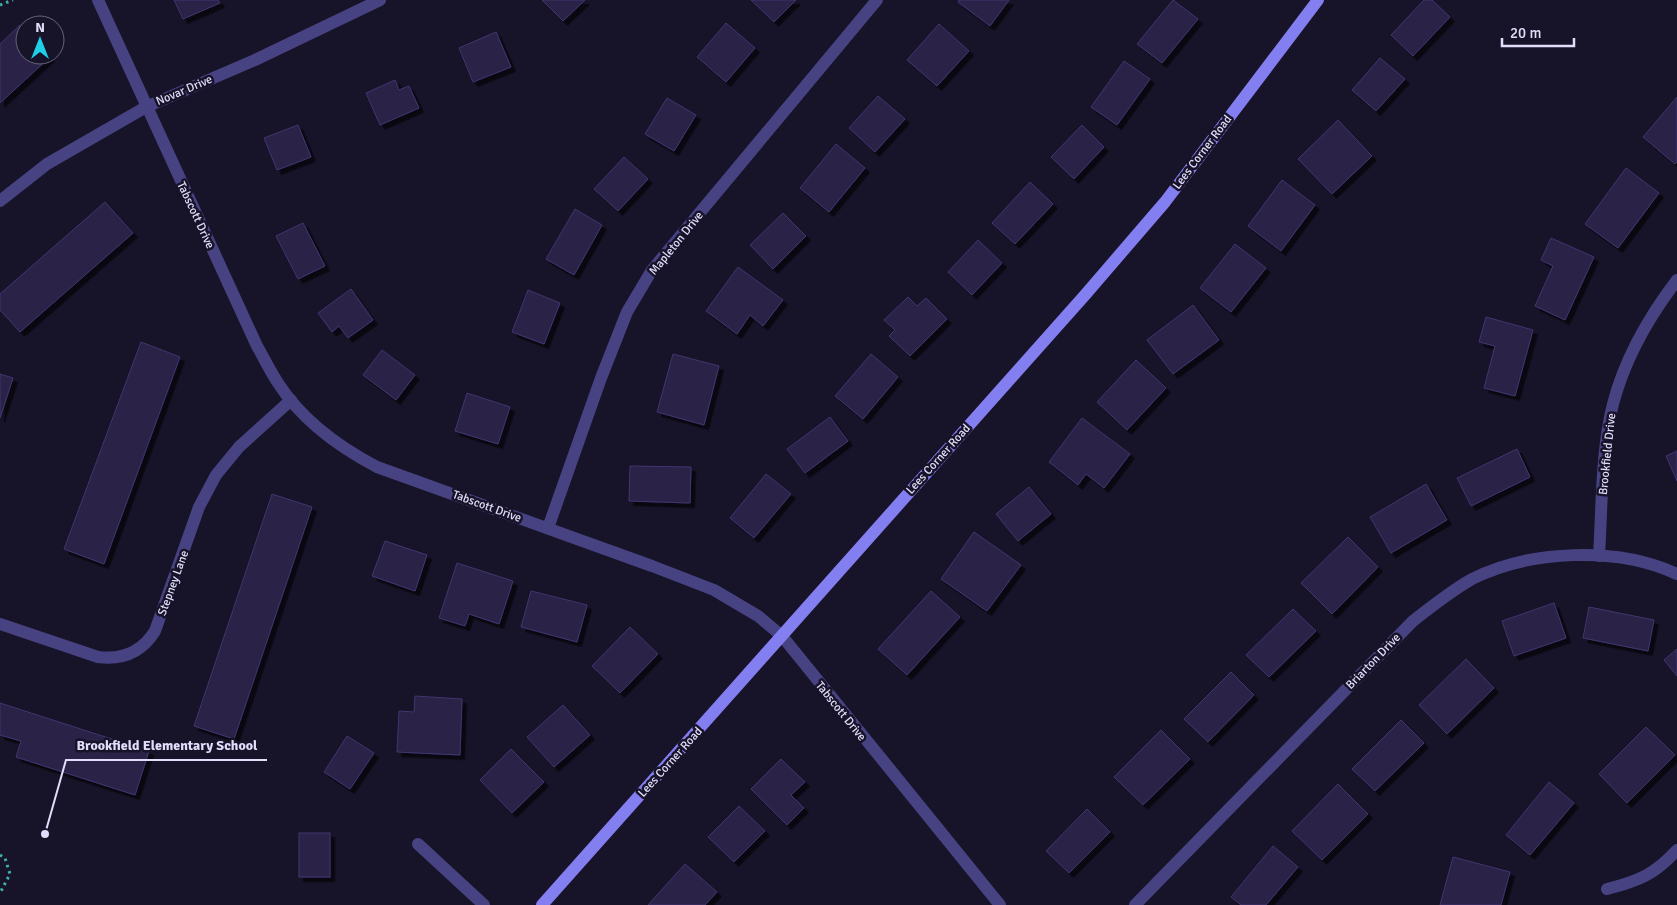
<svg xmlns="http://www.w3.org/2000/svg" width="1677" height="905" font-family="Signika,sans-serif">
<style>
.building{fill:#292147;stroke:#423670;filter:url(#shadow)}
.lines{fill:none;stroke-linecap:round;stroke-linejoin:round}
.path{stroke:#3eafaa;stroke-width:3;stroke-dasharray:2.5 4;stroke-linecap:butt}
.street{stroke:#474382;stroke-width:12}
.secondary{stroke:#847ff1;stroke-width:12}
.labels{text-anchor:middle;stroke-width:5;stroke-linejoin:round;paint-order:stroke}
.street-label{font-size:12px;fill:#e1ddfb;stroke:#171328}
.leader{fill:none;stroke:#e1ddfb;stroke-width:2}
.callout-dot{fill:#e1ddfb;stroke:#171328;stroke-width:2}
.callout-label{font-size:14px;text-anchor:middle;font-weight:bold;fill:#e1ddfb;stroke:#171328;stroke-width:5;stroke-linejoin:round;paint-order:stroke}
</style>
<defs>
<filter id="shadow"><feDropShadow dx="4.5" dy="4.5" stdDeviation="0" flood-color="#0009"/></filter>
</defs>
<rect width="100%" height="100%" fill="#171328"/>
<g class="building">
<path d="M 174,0 L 218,0 L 220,3 L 183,19 Z"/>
<path d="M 542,0 L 585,0 L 563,21 Z"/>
<path d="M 751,0 L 796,0 L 774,22 Z"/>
<path d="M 959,0 L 1009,0 L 990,26 L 958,2 Z"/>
<path d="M 1173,0 L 1198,19 L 1162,63 L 1137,44 Z"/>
<path d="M 1424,0 L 1432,0 L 1450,17 L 1413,56 L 1391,35 Z"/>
<path d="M 726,23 L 755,48 L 726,82 L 697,57 Z"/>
<path d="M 939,24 L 969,51 L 937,86 L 907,60 Z"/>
<path d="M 20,25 L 25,30 L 25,55 L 49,55 L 50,57 L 0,103 L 0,44 Z"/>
<path d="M 496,32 L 511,67 L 473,82 L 459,48 Z"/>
<path d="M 1380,58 L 1405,79 L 1376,111 L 1352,90 Z"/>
<path d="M 1124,61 L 1150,79 L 1117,125 L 1091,107 Z"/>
<path d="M 395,80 L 399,90 L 409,86 L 419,108 L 380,125 L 366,93 Z"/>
<path d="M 878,96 L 905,119 L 875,152 L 849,128 Z"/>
<path d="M 1677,97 L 1677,162 L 1675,164 L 1643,137 Z"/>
<path d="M 667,98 L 696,115 L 674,151 L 645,134 Z"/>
<path d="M 1338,120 L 1372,156 L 1332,194 L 1298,159 Z"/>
<path d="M 298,125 L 311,157 L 277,170 L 264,138 Z"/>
<path d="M 1082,125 L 1104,147 L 1074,179 L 1051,157 Z"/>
<path d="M 836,144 L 865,168 L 829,212 L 800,188 Z"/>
<path d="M 624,157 L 648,179 L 618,211 L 594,189 Z"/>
<path d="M 1626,168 L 1659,193 L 1618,248 L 1585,224 Z"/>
<path d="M 1282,180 L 1315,205 L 1281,251 L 1248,226 Z"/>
<path d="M 1030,182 L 1053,204 L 1015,244 L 992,223 Z"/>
<path d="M 105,202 L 133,233 L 20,332 L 0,310 L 0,294 Z"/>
<path d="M 575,209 L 602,225 L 574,275 L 546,259 Z"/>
<path d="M 783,213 L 806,236 L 773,269 L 750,245 Z"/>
<path d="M 303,223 L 325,266 L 298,279 L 276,236 Z"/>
<path d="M 1551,238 L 1594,257 L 1565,320 L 1535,306 L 1553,266 L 1541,260 Z"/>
<path d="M 978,240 L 1002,263 L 972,295 L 948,272 Z"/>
<path d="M 1235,244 L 1266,268 L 1231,312 L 1200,288 Z"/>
<path d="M 738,267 L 783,300 L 763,326 L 750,315 L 737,334 L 706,311 Z"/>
<path d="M 351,289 L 373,320 L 348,338 L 339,326 L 332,332 L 318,313 Z"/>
<path d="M 528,290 L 560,303 L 544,344 L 512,332 Z"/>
<path d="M 908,297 L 917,306 L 926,298 L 947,319 L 910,356 L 889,336 L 895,330 L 884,320 Z"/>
<path d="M 1193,305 L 1219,340 L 1173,374 L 1147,340 Z"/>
<path d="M 1486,317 L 1533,330 L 1515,396 L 1484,388 L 1495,346 L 1479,342 Z"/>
<path d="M 141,342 L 180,357 L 104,564 L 64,549 Z"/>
<path d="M 382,350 L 415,375 L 396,400 L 363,375 Z"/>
<path d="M 673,354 L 719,366 L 704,425 L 657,412 Z"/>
<path d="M 871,354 L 898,377 L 863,419 L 835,396 Z"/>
<path d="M 1136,360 L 1166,388 L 1127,430 L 1097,402 Z"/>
<path d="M 0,374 L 13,378 L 0,418 Z"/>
<path d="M 467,393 L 510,407 L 498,444 L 455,431 Z"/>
<path d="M 830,417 L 848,441 L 805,473 L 787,449 Z"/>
<path d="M 1082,418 L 1130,454 L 1104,488 L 1086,474 L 1078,485 L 1049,462 Z"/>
<path d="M 1517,449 L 1530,477 L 1471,506 L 1457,478 Z"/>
<path d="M 1677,451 L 1677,481 L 1666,456 Z"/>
<path d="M 630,466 L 691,467 L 690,503 L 629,501 Z"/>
<path d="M 766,474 L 791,494 L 754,538 L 730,518 Z"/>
<path d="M 1426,484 L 1447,520 L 1391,553 L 1370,517 Z"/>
<path d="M 1029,487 L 1051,514 L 1018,541 L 996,514 Z"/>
<path d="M 272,494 L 312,507 L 234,739 L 194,726 Z"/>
<path d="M 974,532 L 1021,565 L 987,611 L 941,579 Z"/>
<path d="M 1348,537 L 1378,567 L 1332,614 L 1301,583 Z"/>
<path d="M 385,541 L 427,555 L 415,591 L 372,576 Z"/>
<path d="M 457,563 L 513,581 L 499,624 L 469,614 L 465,626 L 439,618 Z"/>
<path d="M 531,591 L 587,605 L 577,642 L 521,627 Z"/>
<path d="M 931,591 L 960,617 L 907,675 L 878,649 Z"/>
<path d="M 1554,603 L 1566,638 L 1514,656 L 1502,621 Z"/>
<path d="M 1589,607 L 1654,620 L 1648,651 L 1583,638 Z"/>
<path d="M 1293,609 L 1316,631 L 1269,677 L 1246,655 Z"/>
<path d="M 630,627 L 658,654 L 620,693 L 592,666 Z"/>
<path d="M 1677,649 L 1677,676 L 1664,660 Z"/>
<path d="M 1466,659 L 1494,688 L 1447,734 L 1419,705 Z"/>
<path d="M 1231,672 L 1254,695 L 1208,742 L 1184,719 Z"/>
<path d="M 415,696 L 462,699 L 460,755 L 397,752 L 399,711 L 414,712 Z"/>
<path d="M 0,703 L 149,751 L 135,795 L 16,757 L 21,741 L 0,735 Z"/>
<path d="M 563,705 L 590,735 L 554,767 L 527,737 Z"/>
<path d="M 1401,720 L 1424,743 L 1375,791 L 1352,769 Z"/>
<path d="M 1646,727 L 1675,755 L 1627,803 L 1599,774 Z"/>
<path d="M 1161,730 L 1190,759 L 1143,805 L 1114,777 Z"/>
<path d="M 347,736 L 374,753 L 350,789 L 324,772 Z"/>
<path d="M 511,749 L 544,782 L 512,813 L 480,780 Z"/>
<path d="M 781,759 L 805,782 L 791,795 L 804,808 L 787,825 L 751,789 Z"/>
<path d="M 1549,782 L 1574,803 L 1530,855 L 1506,835 Z"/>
<path d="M 1338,784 L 1368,814 L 1322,860 L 1292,831 Z"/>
<path d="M 739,806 L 765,831 L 734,862 L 708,837 Z"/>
<path d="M 1087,809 L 1110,832 L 1069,873 L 1046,851 Z"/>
<rect x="299" y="833" width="31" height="44"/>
<path d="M 1273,846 L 1298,867 L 1266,905 L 1241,905 L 1231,897 Z"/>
<path d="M 1453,857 L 1510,872 L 1501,905 L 1440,905 Z"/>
<path d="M 685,864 L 717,892 L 705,905 L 648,905 Z"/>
</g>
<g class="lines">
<g class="path">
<path d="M 0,5 L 13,0"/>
<path d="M 0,855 L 5,858 L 10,874 L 0,893"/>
</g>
<g class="street">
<path d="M 98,0 L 257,346 C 264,358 270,371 278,383 C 301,419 339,447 377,467 L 652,566 L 714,590 L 758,616 L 782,636 L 1000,905"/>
<path d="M 0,201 L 47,164 L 146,107 L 255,60 L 380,0"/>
<path d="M 548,528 L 601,378 L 627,312 L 652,270 L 877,0"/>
<path d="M 1599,556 C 1602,508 1601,450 1613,404 C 1625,358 1648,318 1677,280"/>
<path d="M 0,624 L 98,657 C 122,660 142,652 155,631 L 199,507 L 216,475 L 239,447 L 291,400"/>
<path d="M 418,844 L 484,905"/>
<path d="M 1607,889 C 1639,881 1655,874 1677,850"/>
<path d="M 1135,905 L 1413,621 C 1432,606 1451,591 1472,579 C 1530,550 1617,546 1677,574"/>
</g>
<path class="secondary" d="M 542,905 L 1085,295 L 1165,202 L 1318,0"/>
</g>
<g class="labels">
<g class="street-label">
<text transform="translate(184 90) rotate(-23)" y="4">Novar Drive</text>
<text transform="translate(1202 152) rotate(-53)" y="4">Lees Corner Road</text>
<text transform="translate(196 215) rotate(65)" y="4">Tabscott Drive</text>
<text transform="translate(676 243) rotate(-51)" y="4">Mapleton Drive</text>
<text transform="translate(1607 454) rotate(-84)" y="4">Brookfield Drive</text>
<text transform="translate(938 459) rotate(-48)" y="4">Lees Corner Road</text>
<text transform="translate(487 506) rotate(20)" y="4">Tabscott Drive</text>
<text transform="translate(173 583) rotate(-70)" y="4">Stepney Lane</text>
<text transform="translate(1373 661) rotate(-46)" y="4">Briarton Drive</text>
<text transform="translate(841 711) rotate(51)" y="4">Tabscott Drive</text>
<text transform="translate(670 762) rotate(-48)" y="4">Lees Corner Road</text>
</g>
</g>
<path class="leader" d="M45 834L66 760H267"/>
<circle class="callout-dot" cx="45" cy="834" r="5"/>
<g class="callout-label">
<text x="167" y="750">Brookfield Elementary School</text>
</g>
<g transform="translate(40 40)"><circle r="24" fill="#171328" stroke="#68647c"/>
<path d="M0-4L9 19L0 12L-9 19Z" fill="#1ecfe7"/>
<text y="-8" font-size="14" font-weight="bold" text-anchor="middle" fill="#e1ddfb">N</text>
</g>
<path d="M1502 38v8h72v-8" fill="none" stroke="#e1ddfb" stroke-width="2.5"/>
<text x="1510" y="38" font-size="15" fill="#e1ddfb" stroke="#171328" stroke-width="4" paint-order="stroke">20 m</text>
</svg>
